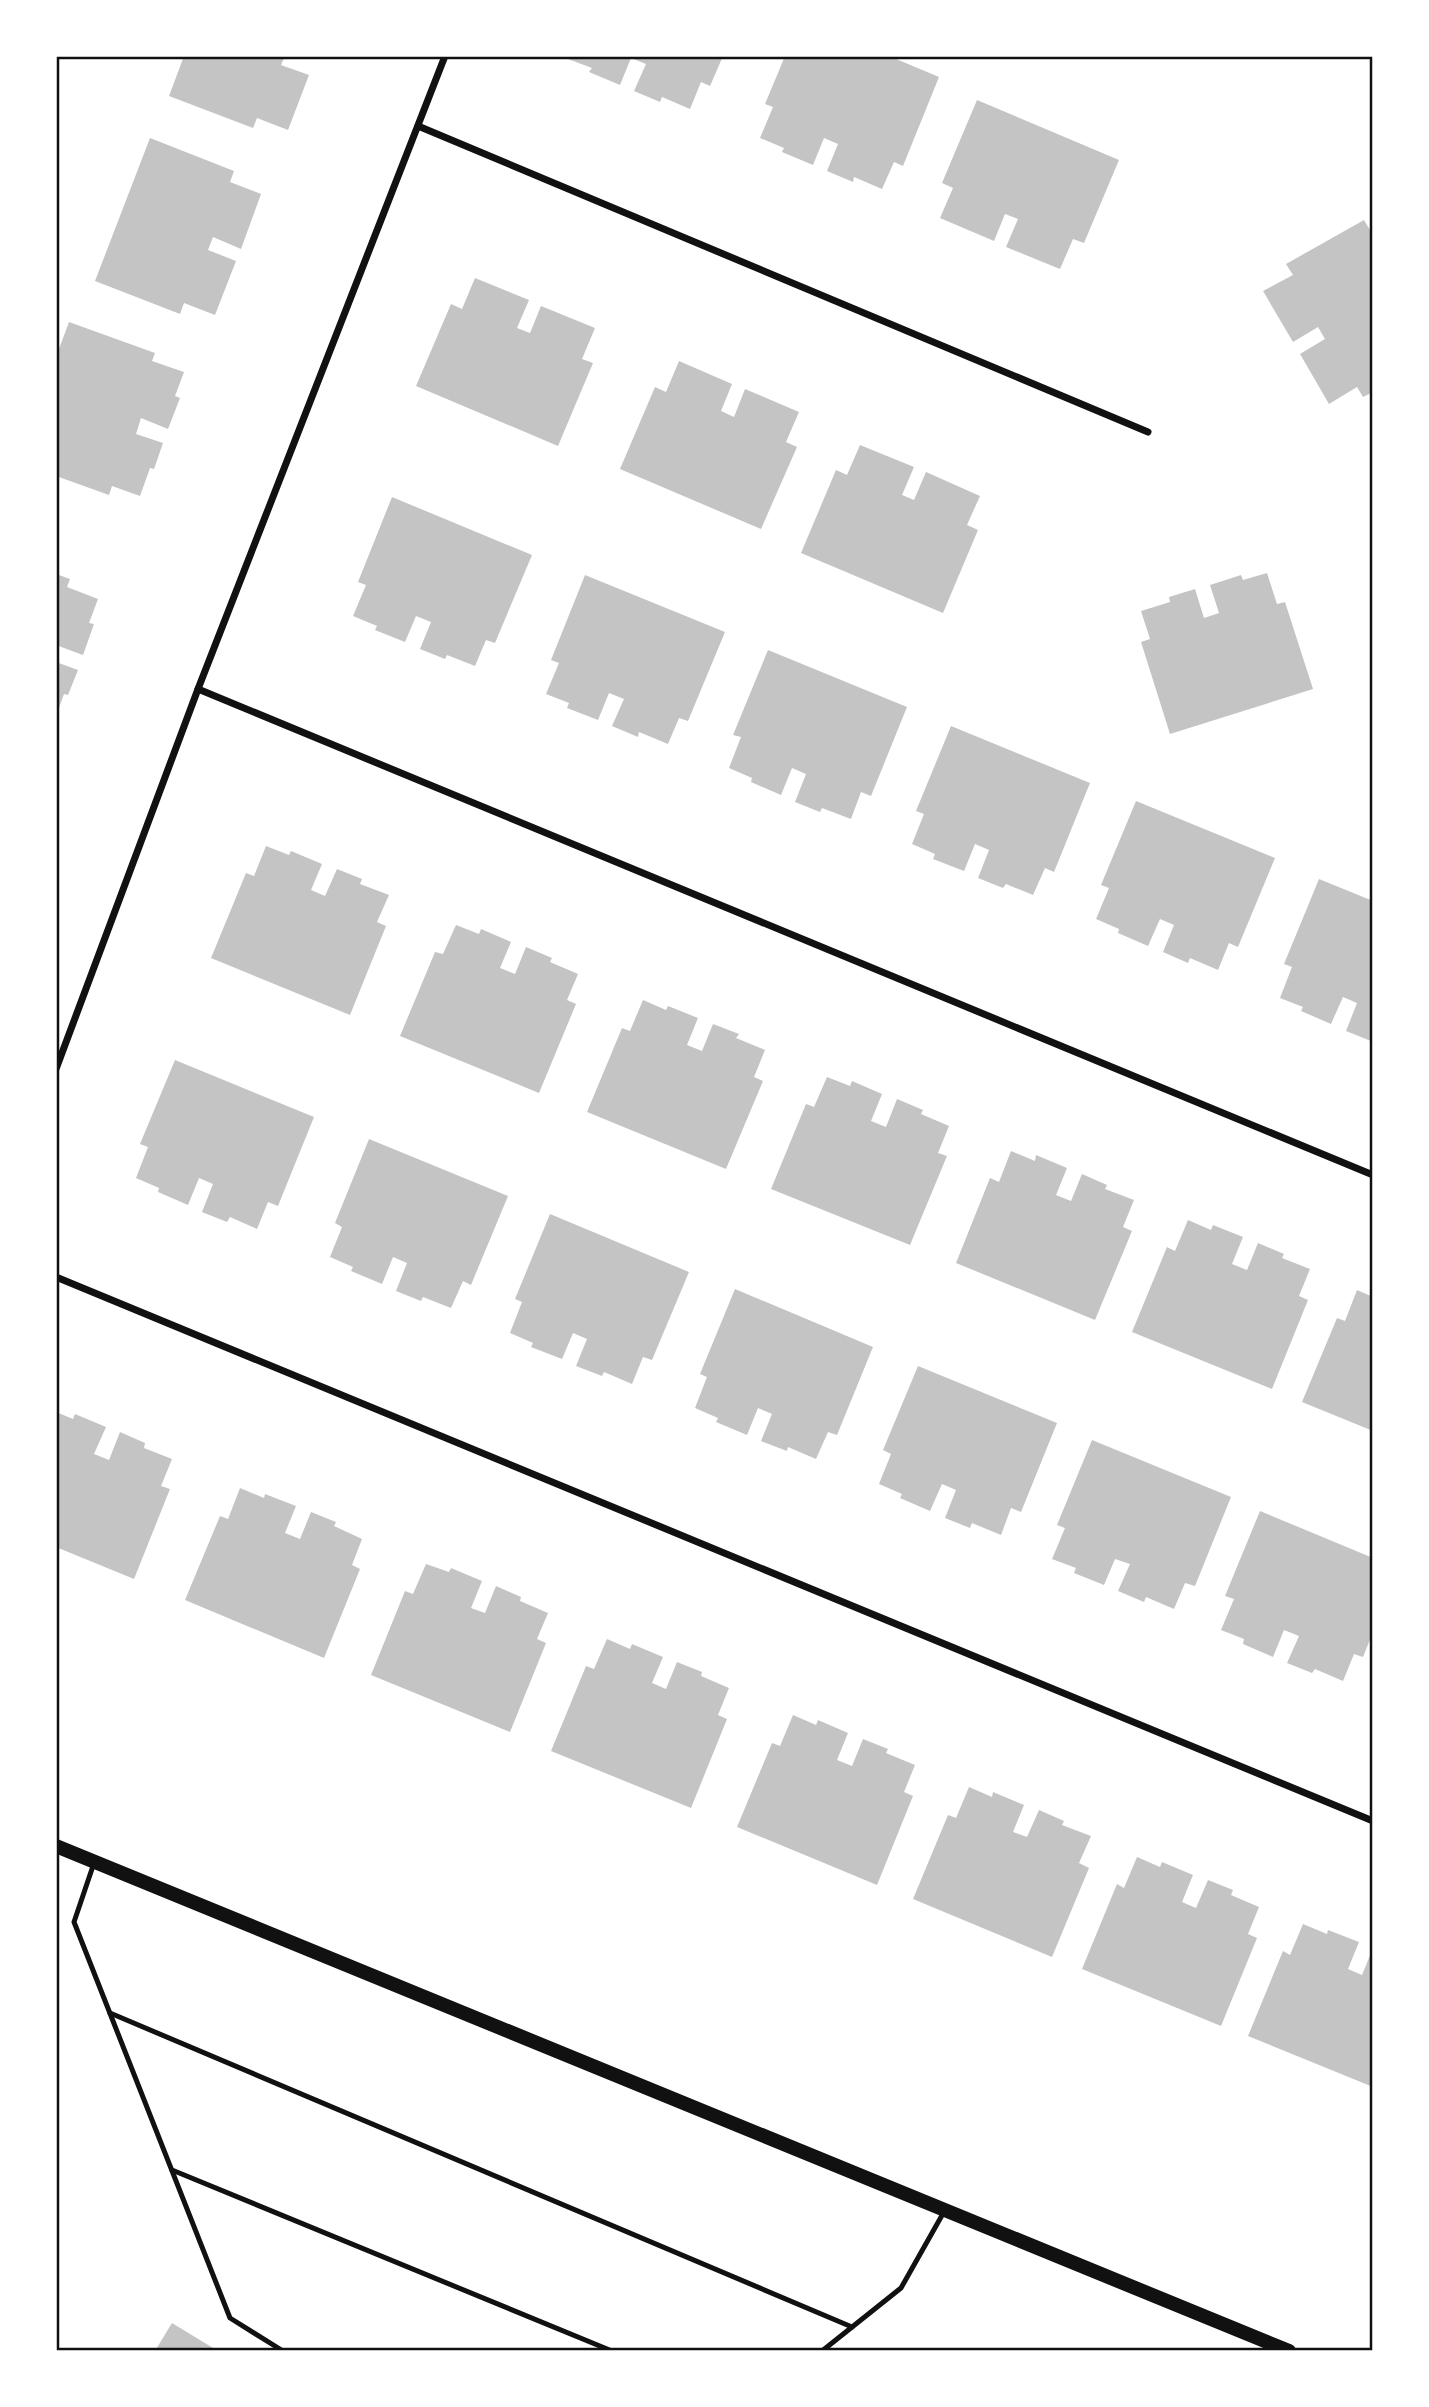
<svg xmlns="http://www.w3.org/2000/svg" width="1429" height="2407" font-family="Mulish,sans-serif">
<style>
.building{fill:#c4c4c4}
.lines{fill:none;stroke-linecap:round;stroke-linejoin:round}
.service{stroke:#111;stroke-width:5}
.minor{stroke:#111;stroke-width:7}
.secondary{stroke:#111;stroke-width:14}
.neatline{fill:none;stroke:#111;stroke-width:2.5}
</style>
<rect width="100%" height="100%" fill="#fff"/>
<g class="building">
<path d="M 184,56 L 285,56 L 281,65 L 309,75 L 288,130 L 257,118 L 253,128 L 169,96 Z"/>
<path d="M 569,56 L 723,56 L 710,86 L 701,82 L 690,109 L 662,97 L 660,102 L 634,91 L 646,64 L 631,58 L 620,85 L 589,72 L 592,68 L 568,59 Z"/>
<path d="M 785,56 L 889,56 L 939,77 L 903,166 L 894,162 L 882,189 L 854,177 L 853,182 L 827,171 L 838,144 L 824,138 L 813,165 L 782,152 L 784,148 L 760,138 L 773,107 L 765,104 Z"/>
<path d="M 977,100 L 1119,160 L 1084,243 L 1073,239 L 1060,269 L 1006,247 L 1018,219 L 1005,214 L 994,241 L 940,218 L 953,188 L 942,183 Z"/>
<path d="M 150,138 L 234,171 L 230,182 L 261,194 L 241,249 L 213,237 L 208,250 L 236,261 L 215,315 L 184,303 L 180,314 L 95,281 Z"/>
<path d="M 1364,220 L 1373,235 L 1373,392 L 1363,397 L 1357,387 L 1329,404 L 1300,354 L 1325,339 L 1318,327 L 1293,342 L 1263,291 L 1293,275 L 1286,264 Z"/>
<path d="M 475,278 L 529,300 L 517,328 L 530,333 L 541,306 L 595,328 L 582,359 L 593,363 L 558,446 L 416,386 L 451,304 L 462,309 Z"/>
<path d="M 69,322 L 155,353 L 152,361 L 184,372 L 175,396 L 180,398 L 168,429 L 141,418 L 136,434 L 163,443 L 154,469 L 150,468 L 140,496 L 112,486 L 109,495 L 56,476 L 56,357 Z"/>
<path d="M 679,361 L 732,384 L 721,411 L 734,417 L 745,389 L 799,412 L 786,442 L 797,447 L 761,529 L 620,469 L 655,387 L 666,392 Z"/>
<path d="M 860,445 L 914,467 L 902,495 L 914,500 L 926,472 L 980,496 L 967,525 L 978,530 L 943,613 L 801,553 L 836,470 L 847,475 Z"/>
<path d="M 392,497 L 532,555 L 495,643 L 486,640 L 475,666 L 447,655 L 445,659 L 420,649 L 431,622 L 416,616 L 405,642 L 375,630 L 377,626 L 353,616 L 366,585 L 358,582 Z"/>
<path d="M 1267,573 L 1277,604 L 1285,602 L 1313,689 L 1170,734 L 1141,642 L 1150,639 L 1141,611 L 1170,602 L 1169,597 L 1195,589 L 1204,618 L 1219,613 L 1210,585 L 1241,575 L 1243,580 Z"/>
<path d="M 56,574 L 70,579 L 67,587 L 98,599 L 89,623 L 94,624 L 83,655 L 56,645 Z"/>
<path d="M 585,575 L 725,632 L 688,721 L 679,718 L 668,744 L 639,732 L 638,737 L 612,726 L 624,699 L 609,693 L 598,720 L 567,708 L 569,703 L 546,694 L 559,663 L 551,660 Z"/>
<path d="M 768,650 L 907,707 L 871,796 L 861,792 L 851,819 L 822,808 L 820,812 L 795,802 L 806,774 L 792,768 L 781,795 L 751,782 L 752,778 L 729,768 L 741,737 L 733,735 Z"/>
<path d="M 56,662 L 78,670 L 68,695 L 64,694 L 56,716 Z"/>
<path d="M 951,726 L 1090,783 L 1054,872 L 1045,868 L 1033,895 L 1006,884 L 1003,888 L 978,878 L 989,850 L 975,844 L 964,871 L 933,859 L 935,854 L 912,844 L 924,814 L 916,811 Z"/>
<path d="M 1136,801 L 1275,858 L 1238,947 L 1229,943 L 1218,970 L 1190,958 L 1188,963 L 1163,952 L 1174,925 L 1160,919 L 1148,946 L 1118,933 L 1119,929 L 1096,919 L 1109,888 L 1101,885 Z"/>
<path d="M 266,846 L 289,855 L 291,851 L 322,864 L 311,890 L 325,896 L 337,869 L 362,879 L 360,884 L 389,895 L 377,922 L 386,926 L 350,1015 L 211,958 L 246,873 L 254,876 Z"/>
<path d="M 1319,879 L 1373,901 L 1371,1041 L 1346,1031 L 1357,1003 L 1343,997 L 1331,1024 L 1301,1011 L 1303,1007 L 1280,998 L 1292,967 L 1284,964 Z"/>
<path d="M 456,925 L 479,934 L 481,929 L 511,942 L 500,968 L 515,974 L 526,947 L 552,958 L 550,962 L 578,974 L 567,1000 L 576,1004 L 539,1093 L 400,1036 L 435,952 L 443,954 Z"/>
<path d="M 643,1000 L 666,1010 L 668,1006 L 698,1018 L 687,1045 L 702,1051 L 713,1024 L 739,1034 L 736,1038 L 765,1050 L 754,1077 L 763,1081 L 726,1169 L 587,1112 L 622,1028 L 630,1031 Z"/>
<path d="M 175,1060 L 314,1117 L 278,1206 L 268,1202 L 257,1229 L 230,1217 L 227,1222 L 202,1212 L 213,1184 L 199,1178 L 188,1205 L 158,1192 L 159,1188 L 136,1178 L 148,1147 L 140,1144 Z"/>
<path d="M 827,1077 L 850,1086 L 852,1081 L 882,1094 L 871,1121 L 886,1127 L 897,1099 L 923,1110 L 921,1114 L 949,1126 L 938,1153 L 947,1156 L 910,1245 L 771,1189 L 806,1104 L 814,1107 Z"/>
<path d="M 369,1139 L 508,1196 L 471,1285 L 463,1281 L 451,1308 L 423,1297 L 421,1301 L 396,1291 L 407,1263 L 393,1257 L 382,1284 L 351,1271 L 353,1267 L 330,1257 L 342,1227 L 335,1223 Z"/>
<path d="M 1011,1151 L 1035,1161 L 1036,1155 L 1067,1168 L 1056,1195 L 1071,1201 L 1082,1174 L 1107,1185 L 1105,1189 L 1134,1200 L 1123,1227 L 1132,1231 L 1095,1320 L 956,1263 L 990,1178 L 999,1182 Z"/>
<path d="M 550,1214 L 689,1272 L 652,1360 L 643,1357 L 632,1384 L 604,1372 L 602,1376 L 576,1366 L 587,1339 L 573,1333 L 562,1359 L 531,1347 L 533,1343 L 510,1333 L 522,1302 L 515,1299 Z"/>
<path d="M 1188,1220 L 1211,1230 L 1213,1225 L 1243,1237 L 1232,1264 L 1247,1270 L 1258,1243 L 1284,1254 L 1282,1258 L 1310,1269 L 1299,1296 L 1308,1300 L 1272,1389 L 1132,1332 L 1167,1247 L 1175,1251 Z"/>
<path d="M 735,1289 L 873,1347 L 837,1435 L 828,1432 L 816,1459 L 788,1447 L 787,1451 L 761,1441 L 772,1414 L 758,1408 L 747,1435 L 716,1422 L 718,1418 L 695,1408 L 707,1377 L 700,1374 Z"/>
<path d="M 1357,1290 L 1373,1297 L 1373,1431 L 1302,1402 L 1337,1318 L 1345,1321 Z"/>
<path d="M 918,1366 L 1057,1423 L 1021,1512 L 1011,1508 L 1001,1535 L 972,1523 L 970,1528 L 945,1518 L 956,1490 L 942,1484 L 930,1511 L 900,1498 L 902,1494 L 879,1484 L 891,1454 L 883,1450 Z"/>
<path d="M 56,1412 L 73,1419 L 75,1414 L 106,1427 L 94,1454 L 109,1460 L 120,1432 L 145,1443 L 144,1448 L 172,1459 L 161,1486 L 170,1489 L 134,1579 L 56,1547 Z"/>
<path d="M 1092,1440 L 1231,1497 L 1195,1586 L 1185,1583 L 1174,1609 L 1146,1597 L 1144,1602 L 1118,1591 L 1130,1564 L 1115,1559 L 1104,1585 L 1074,1573 L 1076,1568 L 1052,1559 L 1065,1528 L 1057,1525 Z"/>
<path d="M 240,1488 L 264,1498 L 265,1494 L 296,1506 L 285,1533 L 300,1539 L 311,1512 L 336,1522 L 334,1526 L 362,1539 L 352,1565 L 360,1569 L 324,1658 L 185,1600 L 220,1516 L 228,1519 Z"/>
<path d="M 1260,1511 L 1373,1558 L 1373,1632 L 1363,1657 L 1354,1654 L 1343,1681 L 1315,1669 L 1312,1673 L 1287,1663 L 1299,1636 L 1284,1630 L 1273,1657 L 1243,1644 L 1244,1639 L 1221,1630 L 1234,1599 L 1225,1596 Z"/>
<path d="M 426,1564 L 449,1572 L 451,1568 L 482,1581 L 471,1608 L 485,1613 L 496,1586 L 521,1597 L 520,1601 L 548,1613 L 537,1639 L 546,1643 L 510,1732 L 371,1675 L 405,1591 L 413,1594 Z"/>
<path d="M 607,1639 L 630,1649 L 632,1644 L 663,1657 L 652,1683 L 666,1689 L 677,1662 L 702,1672 L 701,1676 L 729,1688 L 718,1715 L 727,1719 L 691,1808 L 551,1751 L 586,1666 L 594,1669 Z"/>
<path d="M 793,1715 L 816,1725 L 818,1720 L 848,1733 L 837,1760 L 852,1766 L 863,1739 L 888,1749 L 886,1753 L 915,1765 L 904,1792 L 913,1796 L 877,1885 L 737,1827 L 772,1743 L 780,1746 Z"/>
<path d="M 969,1787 L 992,1797 L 993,1792 L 1024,1805 L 1013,1832 L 1027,1837 L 1039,1810 L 1064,1821 L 1062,1825 L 1091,1836 L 1079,1863 L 1089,1868 L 1052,1957 L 913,1899 L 948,1815 L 956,1818 Z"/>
<path d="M 1137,1857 L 1160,1867 L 1162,1862 L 1193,1875 L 1182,1902 L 1196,1908 L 1208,1880 L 1233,1890 L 1231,1895 L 1259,1907 L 1248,1934 L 1257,1938 L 1221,2026 L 1082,1969 L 1117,1884 L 1124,1888 Z"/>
<path d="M 1303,1924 L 1327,1934 L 1328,1930 L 1359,1942 L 1348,1969 L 1362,1975 L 1373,1948 L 1373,2087 L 1248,2036 L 1283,1951 L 1290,1955 Z"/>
<path d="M 172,2323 L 218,2351 L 155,2351 Z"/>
</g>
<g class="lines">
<g class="service">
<path d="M 94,1863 L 74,1922 L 230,2318 L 283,2351"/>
<path d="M 110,2013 L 852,2327"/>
<path d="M 172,2170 L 612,2351"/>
<path d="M 822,2351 L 901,2288 L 945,2210"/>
</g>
<g class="minor">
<path d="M 418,126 L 1148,432"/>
<path d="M 198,689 L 1373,1175"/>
<path d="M 56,1069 L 198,689 L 445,56"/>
<path d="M 56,1277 L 1373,1821"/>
</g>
<path class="secondary" d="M 56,1846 L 1289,2351"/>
</g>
<rect width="1429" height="2407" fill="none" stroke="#ffffff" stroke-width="116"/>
<rect x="58" y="58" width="1313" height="2291" class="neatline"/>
</svg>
